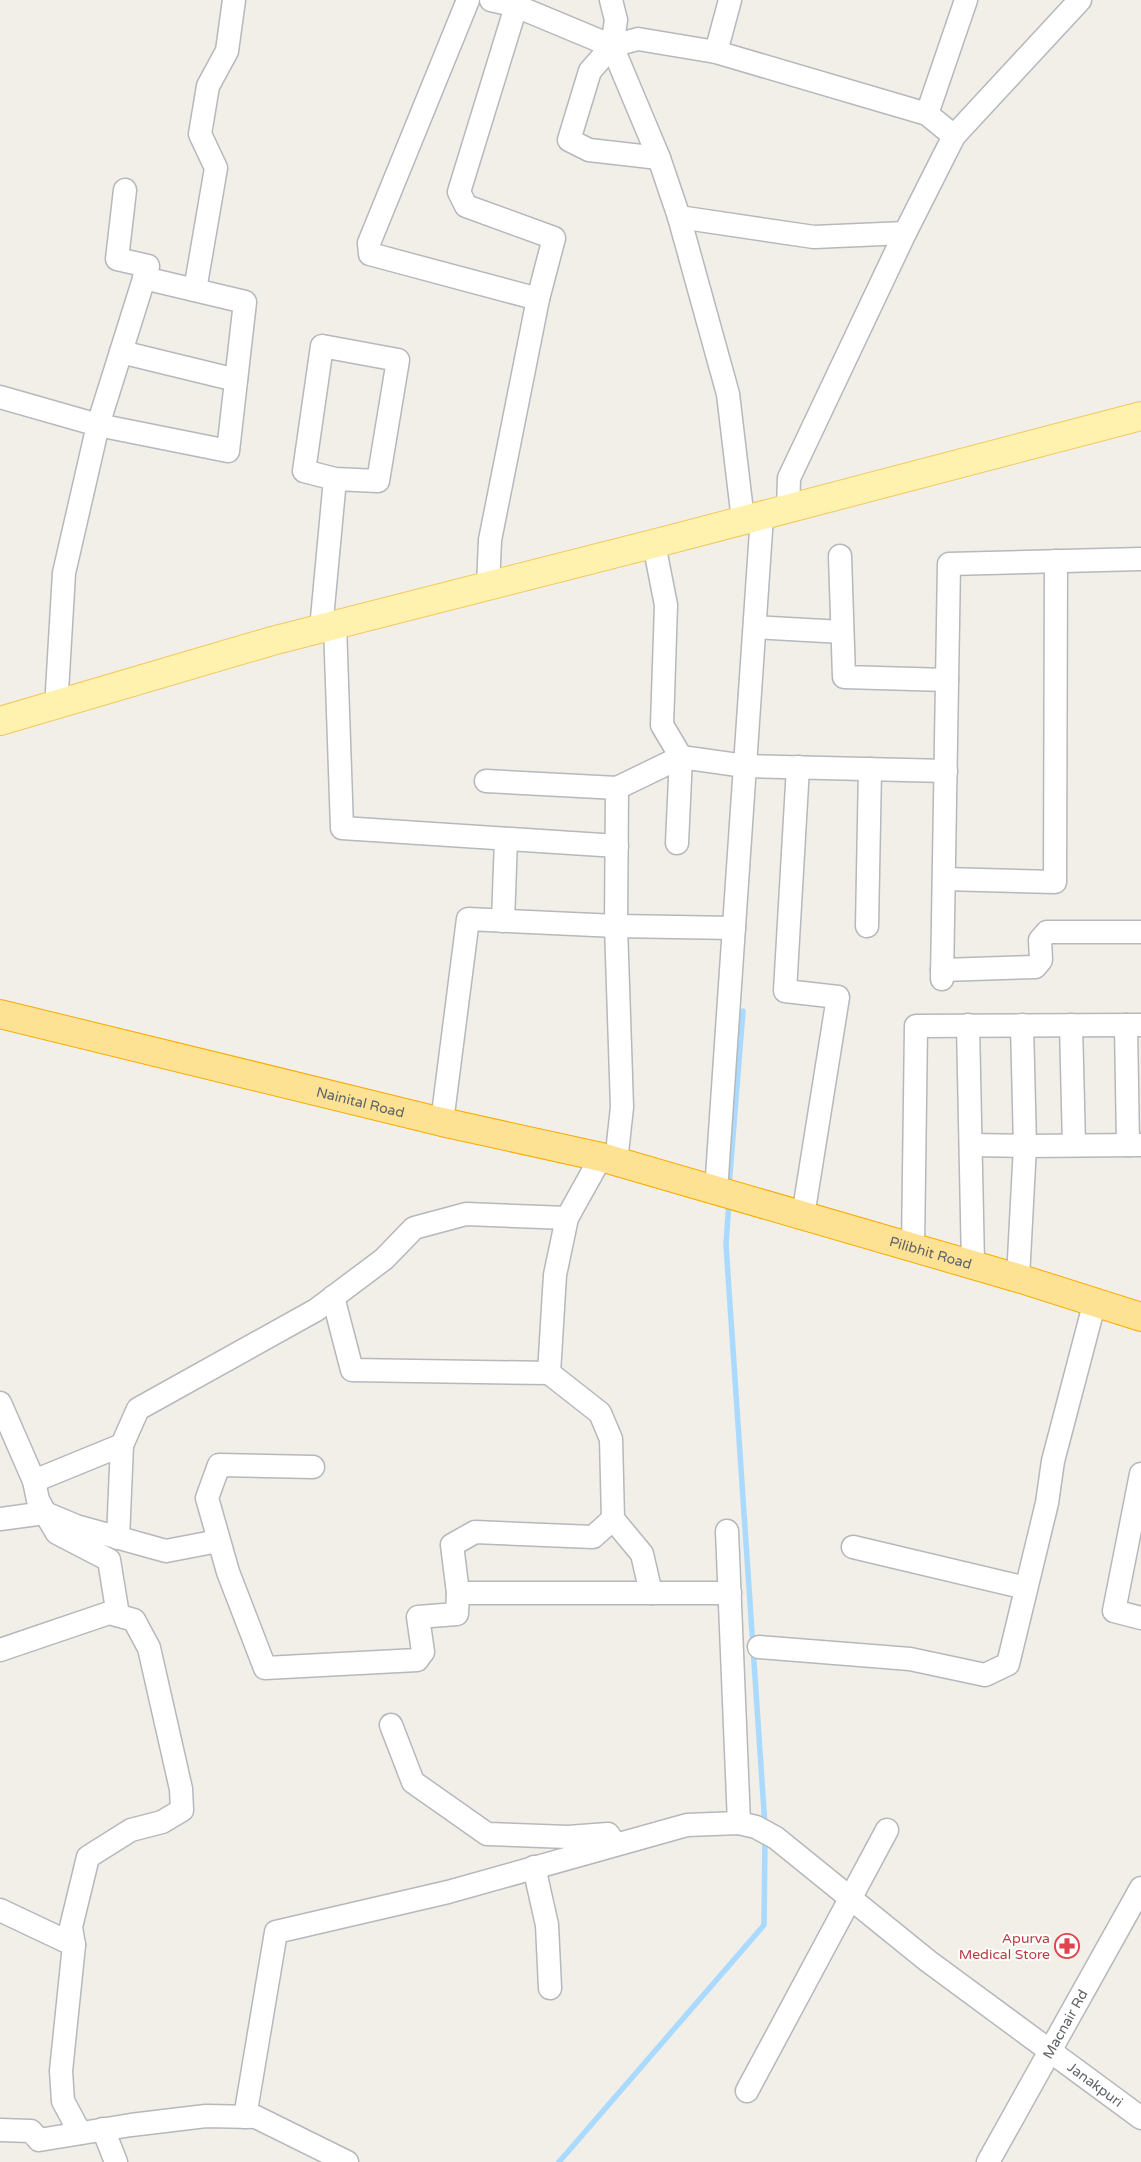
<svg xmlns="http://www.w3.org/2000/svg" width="1141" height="2162" font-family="'Varela Round',sans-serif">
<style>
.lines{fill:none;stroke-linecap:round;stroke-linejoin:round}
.stream{stroke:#aadaff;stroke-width:5.5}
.minor-casing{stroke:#b5b8bc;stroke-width:25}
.major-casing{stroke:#f2c960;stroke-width:30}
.highway-casing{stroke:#f9ab00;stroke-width:30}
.minor{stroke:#fff;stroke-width:22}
.major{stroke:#fff2af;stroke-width:28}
.highway{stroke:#fde293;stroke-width:28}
.labels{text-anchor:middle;stroke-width:4;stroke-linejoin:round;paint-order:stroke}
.street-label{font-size:14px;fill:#5f6368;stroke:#fff}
.health-label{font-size:14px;fill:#be3a42;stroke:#fff;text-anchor:end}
</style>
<rect width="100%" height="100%" fill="#f1efe8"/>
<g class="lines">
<g class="stream">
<path d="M 729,1187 L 743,1011"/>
<path d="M 729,1201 L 726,1245 L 765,1826"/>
<path d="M 559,2162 L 764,1925 L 765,1838"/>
</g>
<defs>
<g id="minor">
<path d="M 468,0 L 369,243 L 370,254 L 538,299"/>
<path d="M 491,0 L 516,6 L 612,46"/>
<path d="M 611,0 L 616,20 L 612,46 L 659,158 L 679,217 L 728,394 L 743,520"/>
<path d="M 716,52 L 730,0"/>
<path d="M 927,114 L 966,0"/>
<path d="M 659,158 L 589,150 L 569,140 L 590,71 L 612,46 L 638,39 L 716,52 L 927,114 L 954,136"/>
<path d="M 679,217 L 814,237 L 905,233"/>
<path d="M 195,290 L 216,168 L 200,134 L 208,86 L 227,51 L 234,0"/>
<path d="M 121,352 L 236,380"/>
<path d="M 0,397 L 98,425 L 228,451 L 245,302 L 144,278"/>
<path d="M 788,509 L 789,478 L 905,233 L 954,136 L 1080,0"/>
<path d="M 654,544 L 666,605 L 662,725 L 681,757 L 677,843"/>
<path d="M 840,556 L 844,677 L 947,680"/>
<path d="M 488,586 L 490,540 L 538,299 L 554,238 L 466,206 L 459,192 L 518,0"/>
<path d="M 335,625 L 342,828 L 617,846"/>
<path d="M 755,627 L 842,632"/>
<path d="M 321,629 L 335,479 L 304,471 L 322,346 L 398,360 L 378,481 L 335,479"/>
<path d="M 60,703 L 57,691 L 64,573 L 98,425 L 148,266 L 117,259 L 125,190"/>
<path d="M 798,767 L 785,991 L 838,997 L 803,1216"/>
<path d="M 486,781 L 617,788 L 616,926 L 622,1107 L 616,1162"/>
<path d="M 617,788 L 681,757 L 745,766 L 946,771"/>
<path d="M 944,879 L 1055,882 L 1056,561"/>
<path d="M 503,921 L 506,839"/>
<path d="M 867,926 L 870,769"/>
<path d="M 942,970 L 1035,967 L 1041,960 L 1040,940 L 1047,932 L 1141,932"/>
<path d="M 942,979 L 949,564 L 1141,559"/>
<path d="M 968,1025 L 973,1265"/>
<path d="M 1071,1025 L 1074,1145"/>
<path d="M 1126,1025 L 1128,1145"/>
<path d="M 442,1122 L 468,919 L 616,926 L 734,928"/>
<path d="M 971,1145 L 1025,1146 L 1022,1025"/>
<path d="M 601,1157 L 567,1218 L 555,1275 L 549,1373 L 600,1413 L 611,1439 L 613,1519 L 642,1554 L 651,1593"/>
<path d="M 716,1191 L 762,516"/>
<path d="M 913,1247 L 916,1026 L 1141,1025"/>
<path d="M 1018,1278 L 1025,1146 L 1141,1145"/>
<path d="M 333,1297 L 352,1370 L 549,1373"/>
<path d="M 0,1403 L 34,1481 L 38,1500 L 45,1513 L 76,1526 L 166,1551 L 218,1541"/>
<path d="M 313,1467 L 219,1465 L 207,1498 L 228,1572 L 265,1668 L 417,1660 L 423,1652 L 418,1617 L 457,1614 L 458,1593 L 452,1545 L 475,1532 L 593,1537 L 613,1519"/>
<path d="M 1141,1474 L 1114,1611 L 1141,1618"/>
<path d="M 34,1481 L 122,1445 L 138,1409 L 316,1310 L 384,1259 L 414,1228 L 466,1214 L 567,1218"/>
<path d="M 0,1519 L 45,1513 L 57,1533 L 109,1560 L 118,1615"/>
<path d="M 727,1531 L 739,1823"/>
<path d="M 118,1538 L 122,1445"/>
<path d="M 853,1547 L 1026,1588"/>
<path d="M 458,1593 L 730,1593"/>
<path d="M 759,1647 L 910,1659 L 985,1675 L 1008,1664 L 1047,1503 L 1053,1461 L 1095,1301"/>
<path d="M 0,1650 L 109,1613 L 134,1620 L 149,1648 L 181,1789 L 182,1810 L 162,1822 L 131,1830 L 88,1857 L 71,1927 L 74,1945"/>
<path d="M 391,1725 L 413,1782 L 487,1834 L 568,1837 L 608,1834 L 613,1841"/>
<path d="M 534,1867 L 547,1925 L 550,1988"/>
<path d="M 0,1910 L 74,1945 L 61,2071 L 63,2101 L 80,2133"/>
<path d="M 747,2091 L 887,1830"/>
<path id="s1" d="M 245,2117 L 276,1932 L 448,1892 L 687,1825 L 739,1823 L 756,1827 L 776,1838 L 928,1961 L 1141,2118"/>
<path d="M 103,2129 L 116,2162"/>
<path d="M 0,2130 L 31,2131 L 39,2140 L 131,2125 L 206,2116 L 256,2117 L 347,2162"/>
<path id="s2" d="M 988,2162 L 1141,1888"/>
</g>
<path id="major" d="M 0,721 L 272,641 L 672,539 L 1141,416"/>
<g id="highway">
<path id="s3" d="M 0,1014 L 442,1122 L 601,1157 L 1018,1278 L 1141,1317"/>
</g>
</defs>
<use href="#minor" class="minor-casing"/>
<use href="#major" class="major-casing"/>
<use href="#highway" class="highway-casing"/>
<use href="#minor" class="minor"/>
<use href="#major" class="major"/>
<use href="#highway" class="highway"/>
</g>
<defs>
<symbol id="pharmacy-ring" viewBox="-11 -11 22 22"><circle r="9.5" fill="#fff" stroke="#e0444e" stroke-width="1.5"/><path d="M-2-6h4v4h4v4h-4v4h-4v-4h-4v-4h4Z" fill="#e0444e"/></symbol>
</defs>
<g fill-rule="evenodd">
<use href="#pharmacy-ring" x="1053" y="1932" width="28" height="28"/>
</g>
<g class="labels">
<g class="street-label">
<text dy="5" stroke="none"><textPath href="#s3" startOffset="371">Nainital Road</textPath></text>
<text dy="5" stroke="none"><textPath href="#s3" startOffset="961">Pilibhit Road</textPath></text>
<text dy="5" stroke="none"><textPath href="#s2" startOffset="158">Macnair Rd</textPath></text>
<text dy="5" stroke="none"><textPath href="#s1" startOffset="1108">Janakpuri</textPath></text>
</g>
<g class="health-label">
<text x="1050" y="1943">Apurva<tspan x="1050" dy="16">Medical Store</tspan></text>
</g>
</g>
</svg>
